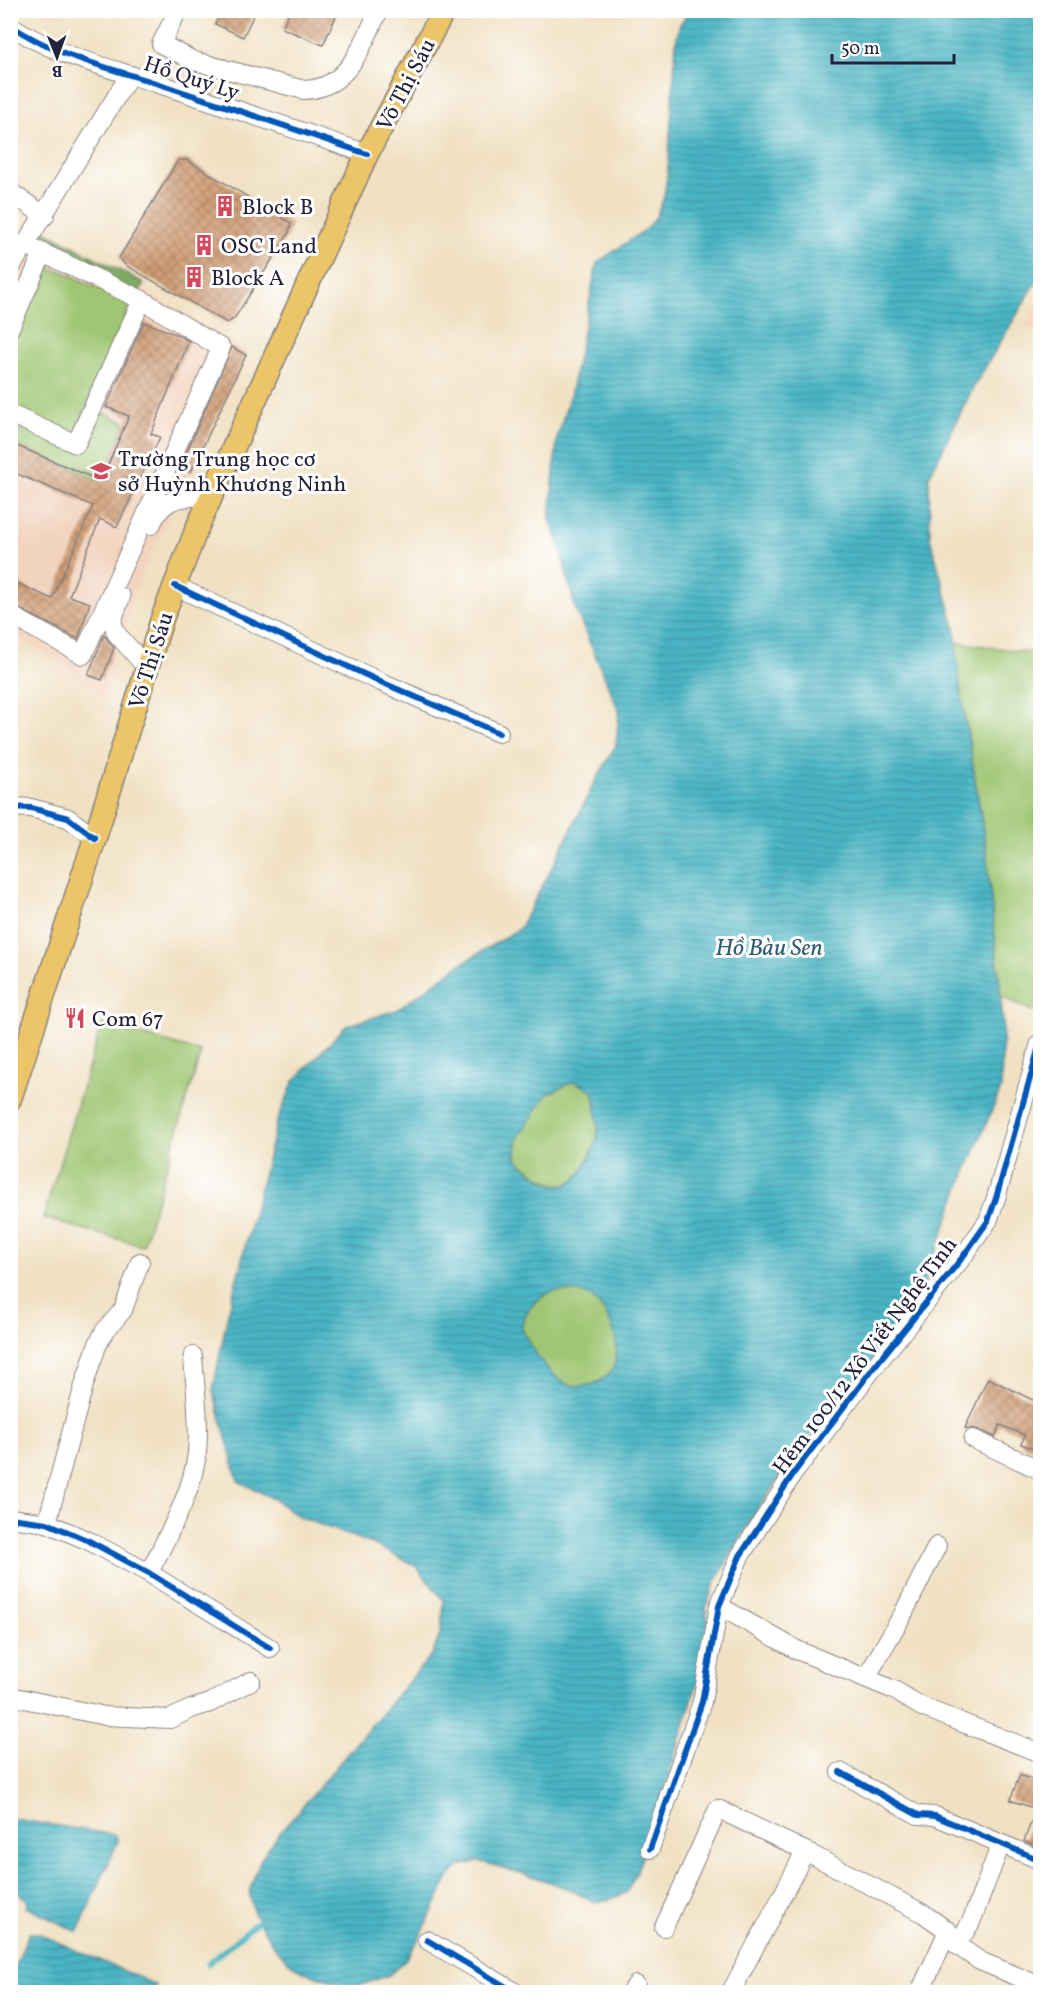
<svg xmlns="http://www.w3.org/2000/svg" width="1051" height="2003" font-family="Vollkorn,serif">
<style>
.built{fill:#f2d4be}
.green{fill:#9fc672;stroke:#607456;stroke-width:1.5}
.forest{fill:url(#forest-firs);stroke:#506650;stroke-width:1.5}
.water{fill:url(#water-rules);stroke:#366c80;stroke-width:1.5;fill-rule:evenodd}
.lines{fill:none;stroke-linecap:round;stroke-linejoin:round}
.stream{stroke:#49b6c5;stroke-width:5}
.building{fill:url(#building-cross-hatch)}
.minor-casing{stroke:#89827f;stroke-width:20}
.major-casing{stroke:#89827f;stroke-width:25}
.minor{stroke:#fff;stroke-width:18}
.major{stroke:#edc569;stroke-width:22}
.cycleway-casing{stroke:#fff;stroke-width:10}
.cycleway{stroke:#0057b8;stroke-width:6}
.labels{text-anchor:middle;stroke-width:6;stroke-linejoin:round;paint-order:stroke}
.street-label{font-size:22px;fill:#22223b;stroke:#fff}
.poi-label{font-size:22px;fill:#22223b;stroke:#fff;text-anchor:start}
.water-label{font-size:24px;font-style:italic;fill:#325d72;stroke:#fff}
</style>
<defs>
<pattern id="forest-firs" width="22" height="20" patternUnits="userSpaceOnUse" patternTransform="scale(1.5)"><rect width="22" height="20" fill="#7fab64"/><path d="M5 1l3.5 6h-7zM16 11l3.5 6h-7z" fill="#688b54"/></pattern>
<pattern id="water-rules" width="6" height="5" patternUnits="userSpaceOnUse" patternTransform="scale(1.5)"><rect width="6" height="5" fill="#49b6c5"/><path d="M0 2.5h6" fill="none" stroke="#3c94a1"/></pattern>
<pattern id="building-cross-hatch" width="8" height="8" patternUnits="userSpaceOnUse" patternTransform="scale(1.5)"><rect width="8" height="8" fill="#d09c73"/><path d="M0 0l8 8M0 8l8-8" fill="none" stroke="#a87f60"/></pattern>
</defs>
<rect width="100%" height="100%" fill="#fff"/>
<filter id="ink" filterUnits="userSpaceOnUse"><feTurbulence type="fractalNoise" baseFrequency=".0167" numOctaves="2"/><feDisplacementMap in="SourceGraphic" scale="12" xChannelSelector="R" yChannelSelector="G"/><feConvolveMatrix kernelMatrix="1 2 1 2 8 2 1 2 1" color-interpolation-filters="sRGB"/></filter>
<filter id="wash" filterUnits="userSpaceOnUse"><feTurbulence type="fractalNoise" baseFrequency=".008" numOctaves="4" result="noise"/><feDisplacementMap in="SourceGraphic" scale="24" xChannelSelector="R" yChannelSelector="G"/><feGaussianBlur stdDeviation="1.35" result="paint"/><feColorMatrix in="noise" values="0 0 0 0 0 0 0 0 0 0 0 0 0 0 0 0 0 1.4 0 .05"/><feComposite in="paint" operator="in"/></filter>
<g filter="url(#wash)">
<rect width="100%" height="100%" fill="#f0e1c3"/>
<g class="built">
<path d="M 44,231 L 247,352 L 135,589 L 105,698 L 60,663 L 11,634 L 11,282 Z"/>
<path d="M 1040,296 L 1040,331 L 1024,327 Z"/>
</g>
<g class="green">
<path d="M 45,268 L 61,271 L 128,302 L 130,306 L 75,434 L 11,411 L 11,339 L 37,277 Z"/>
<path d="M 97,413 L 104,413 L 126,423 L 101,481 L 11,443 L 10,420 L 77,451 Z"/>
<path d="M 956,642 L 1040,654 L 1040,1015 L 1001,996 L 986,849 L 959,680 Z"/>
<path d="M 102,1023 L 201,1052 L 143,1246 L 43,1218 Z"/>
<path d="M 574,1081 L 594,1091 C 595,1105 600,1124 597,1137 C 596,1145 591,1152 588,1159 C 571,1203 542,1181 516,1159 L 517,1139 L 547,1094 Z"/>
<path d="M 554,1291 C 563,1292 574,1290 582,1293 C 609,1301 628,1352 609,1374 C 605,1379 595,1384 589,1385 C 585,1385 579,1387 575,1386 C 552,1384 530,1346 521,1327 C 526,1310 537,1297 554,1291 Z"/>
</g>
<path class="forest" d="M 44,231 L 144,283 L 137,296 L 38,246 Z"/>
<g class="water">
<path d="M 690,10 L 1040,11 L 1040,276 L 974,386 L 929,477 L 930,538 L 955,628 L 959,680 L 986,849 L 1003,1023 L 1001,1089 L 962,1181 L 918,1300 L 894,1336 L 809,1437 L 757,1510 L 715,1582 L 706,1609 L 711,1639 L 654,1822 L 637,1871 L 627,1892 L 611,1899 L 595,1902 L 566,1888 L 535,1877 L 478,1861 L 460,1866 L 449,1877 L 419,1939 L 405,1960 L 389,1975 L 361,1985 L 343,1984 L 301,1971 L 288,1961 L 274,1947 L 254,1913 L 249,1891 L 261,1859 L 279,1834 L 433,1653 L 441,1632 L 444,1601 L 416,1566 L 373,1544 L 299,1517 L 274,1499 L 238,1481 L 213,1390 L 227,1318 L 277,1121 L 294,1081 L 346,1026 L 397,1010 L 461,964 L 519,929 L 553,866 L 592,787 L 616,745 L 619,711 L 575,608 L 558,540 L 550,519 L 557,438 L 571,392 L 597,263 L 646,229 L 656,217 L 664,197 L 668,169 L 676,41 L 680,24 ZM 574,1081 L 594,1091 C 595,1105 600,1124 597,1138 C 593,1154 579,1186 559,1186 C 545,1185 527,1168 516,1159 L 517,1139 L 547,1094 ZM 554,1291 C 563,1292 574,1290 582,1293 C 609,1301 628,1352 609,1374 C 605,1379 595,1384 589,1385 C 585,1385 579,1387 575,1386 C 552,1384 530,1346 521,1327 C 526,1310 537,1297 554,1291 Z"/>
<path d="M 14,1819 L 115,1835 L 118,1841 L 78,1932 L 26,1907 L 28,1901 L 11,1888 L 11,1822 Z"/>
<path d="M 29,1933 L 37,1933 L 156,1985 L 151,1992 L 11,1992 L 11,1977 Z"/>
</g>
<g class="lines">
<path class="stream" d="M 208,1964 L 258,1921"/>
</g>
<g id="blocks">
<g class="building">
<path d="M 222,10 L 256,10 L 243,37 L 215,24 Z"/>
<path d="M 290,10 L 339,10 L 323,45 L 282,28 Z"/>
<path d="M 178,160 L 187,160 L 291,223 L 289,233 L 234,319 L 227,323 L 125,265 L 119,258 Z"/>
<path d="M 144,322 L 178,335 L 189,341 L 151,434 L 160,437 L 117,527 L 100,519 L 69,596 L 90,603 L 78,639 L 10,604 L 10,580 L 52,599 L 93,506 L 10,471 L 10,443 L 101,481 L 129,416 L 106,407 Z"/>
<path d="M 232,347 L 246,355 L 191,472 L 180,467 Z"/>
<path d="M 104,635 L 114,648 L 102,680 L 88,675 Z"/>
<path d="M 988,1378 L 1041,1404 L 1041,1452 L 1021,1444 L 1025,1435 L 1000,1425 L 995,1437 L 977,1429 L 965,1428 Z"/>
<path d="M 1020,1775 L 1041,1783 L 1041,1848 L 1024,1841 L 1036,1809 L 1010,1800 Z"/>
</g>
</g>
</g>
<g filter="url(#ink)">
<use href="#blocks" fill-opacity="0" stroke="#89827f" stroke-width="1.5"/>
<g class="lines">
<defs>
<g id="minor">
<path d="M 178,10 L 161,44 L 194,61 L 304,90 C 349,89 362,45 379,10"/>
<path d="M 10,25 C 55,56 108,67 159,84 C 228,107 298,130 367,154"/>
<path d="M 10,192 L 45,216"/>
<path d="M 10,269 L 129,76"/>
<path d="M 10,328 L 43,253"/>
<path d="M 10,414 L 76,444 L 142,300 L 139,304"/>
<path d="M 151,525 C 165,494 182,498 211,496"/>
<path d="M 175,586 L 381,682 L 499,733"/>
<path d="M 121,597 L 112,621 L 116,633 L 146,667"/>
<path d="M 10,615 L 83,655 L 221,348 L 142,300 L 26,245"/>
<path d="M 10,807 L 31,808 L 68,818 L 95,838"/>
<path d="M 973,1439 L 1040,1470"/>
<path d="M 10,1518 L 47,1523 L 89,1541 L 149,1573 L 270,1648"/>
<path d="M 47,1523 L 84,1385 L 97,1346 L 104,1332 L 123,1310 L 140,1262"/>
<path d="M 149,1573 C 167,1536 192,1495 197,1453 C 200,1422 195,1388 193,1356"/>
<path d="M 719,1606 L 797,1650 L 894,1690 L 922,1707 L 1040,1753"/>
<path d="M 866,1678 L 903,1614 L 937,1546"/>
<path d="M 10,1696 L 105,1716 L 170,1719 L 191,1709 L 210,1703 L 251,1681"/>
<path d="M 840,1772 L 918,1815 L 935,1816 L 1040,1860"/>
<path d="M 650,1849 L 702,1702 L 719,1606 L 740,1556 L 793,1474 L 874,1367 L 962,1258 L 988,1221 L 996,1198 L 1040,1043"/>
<path d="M 664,1927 L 718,1809 L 805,1851 L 924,1914 L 948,1931 L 957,1945 L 980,1961 L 1038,1985"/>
<path d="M 427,1940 L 515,1992"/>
<path d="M 957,1945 L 971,1922 L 1001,1844"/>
<path d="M 631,1992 L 636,1985"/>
<path d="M 731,1992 C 755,1945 782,1899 805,1851"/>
<path d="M 920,1992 L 948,1931"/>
</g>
<path id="major" d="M 10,1099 L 95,838 L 162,619 L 197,528 L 367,154 L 444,10"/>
</defs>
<use href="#minor" class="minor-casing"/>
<use href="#major" class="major-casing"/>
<use href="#minor" class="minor"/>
<use href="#major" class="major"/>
<defs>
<g id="cycleway">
<path d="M 10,25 C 55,56 108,67 159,84 C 228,107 298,130 367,154"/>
<path d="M 175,586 L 381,682 L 499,733"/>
<path d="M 10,807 L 31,808 L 68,818 L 95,838"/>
<path d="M 10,1518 L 47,1523 L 89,1541 L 149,1573 L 270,1648"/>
<path d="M 840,1772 L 918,1815 L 935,1816 L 1040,1860"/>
<path d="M 650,1849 L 702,1702 L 719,1606 L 740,1556 L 793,1474 L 874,1367 L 962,1258 L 988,1221 L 996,1198 L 1040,1043"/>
<path d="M 427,1940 L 515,1992"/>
</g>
</defs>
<use href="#cycleway" class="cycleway-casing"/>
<use href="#cycleway" class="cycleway"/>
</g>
</g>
<defs>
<symbol id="building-bare" viewBox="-9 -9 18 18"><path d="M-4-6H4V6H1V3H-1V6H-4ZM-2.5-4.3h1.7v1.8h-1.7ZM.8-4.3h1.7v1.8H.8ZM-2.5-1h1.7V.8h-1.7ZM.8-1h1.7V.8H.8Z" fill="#d1495b" stroke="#fff" stroke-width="2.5" paint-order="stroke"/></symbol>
<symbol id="school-bare" viewBox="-9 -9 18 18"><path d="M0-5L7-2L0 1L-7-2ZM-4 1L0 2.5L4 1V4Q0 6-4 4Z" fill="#d1495b" stroke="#fff" stroke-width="2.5" paint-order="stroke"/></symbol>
<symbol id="restaurant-bare" viewBox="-9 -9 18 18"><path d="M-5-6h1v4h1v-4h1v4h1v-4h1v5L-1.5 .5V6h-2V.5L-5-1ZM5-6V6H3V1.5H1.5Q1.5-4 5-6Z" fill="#d1495b" stroke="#fff" stroke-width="2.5" paint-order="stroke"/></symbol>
</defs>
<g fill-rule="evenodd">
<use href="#building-bare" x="210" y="191" width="30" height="30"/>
<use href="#building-bare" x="189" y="230" width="30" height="30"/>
<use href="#building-bare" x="179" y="262" width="30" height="30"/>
<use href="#school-bare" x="86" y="456" width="30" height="30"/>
<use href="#restaurant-bare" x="60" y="1003" width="30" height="30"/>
</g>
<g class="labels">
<g class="street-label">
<text transform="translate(192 77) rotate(18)" y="8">Hồ Quý Ly</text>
<text transform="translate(405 84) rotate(-62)" y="8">Võ Thị Sáu</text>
<text transform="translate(150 660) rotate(-72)" y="8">Võ Thị Sáu</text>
<text transform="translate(864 1355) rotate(-53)" y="8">Hẻm 100/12 Xô Viết Nghệ Tĩnh</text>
</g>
<g class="poi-label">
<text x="242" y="214">Block B</text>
<text x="221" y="253">OSC Land</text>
<text x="211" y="285">Block A</text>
<text x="118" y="466">Trường Trung học cơ<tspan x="118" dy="25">sở Huỳnh Khương Ninh</tspan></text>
<text x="92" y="1026">Com 67</text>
</g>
<g class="water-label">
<text x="769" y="955">Hồ Bàu Sen</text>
</g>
</g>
<rect width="1051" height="2003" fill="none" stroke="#fff" stroke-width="36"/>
<g transform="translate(57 57) rotate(179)" stroke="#ffffff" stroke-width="4.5" paint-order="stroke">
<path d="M0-4.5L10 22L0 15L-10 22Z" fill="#22223b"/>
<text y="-9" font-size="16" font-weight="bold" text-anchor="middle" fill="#22223b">B</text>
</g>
<path d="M832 54v9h122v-9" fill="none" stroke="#22223b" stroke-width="3"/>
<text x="841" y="54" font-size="18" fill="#22223b" stroke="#ffffff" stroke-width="4.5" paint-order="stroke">50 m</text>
</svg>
